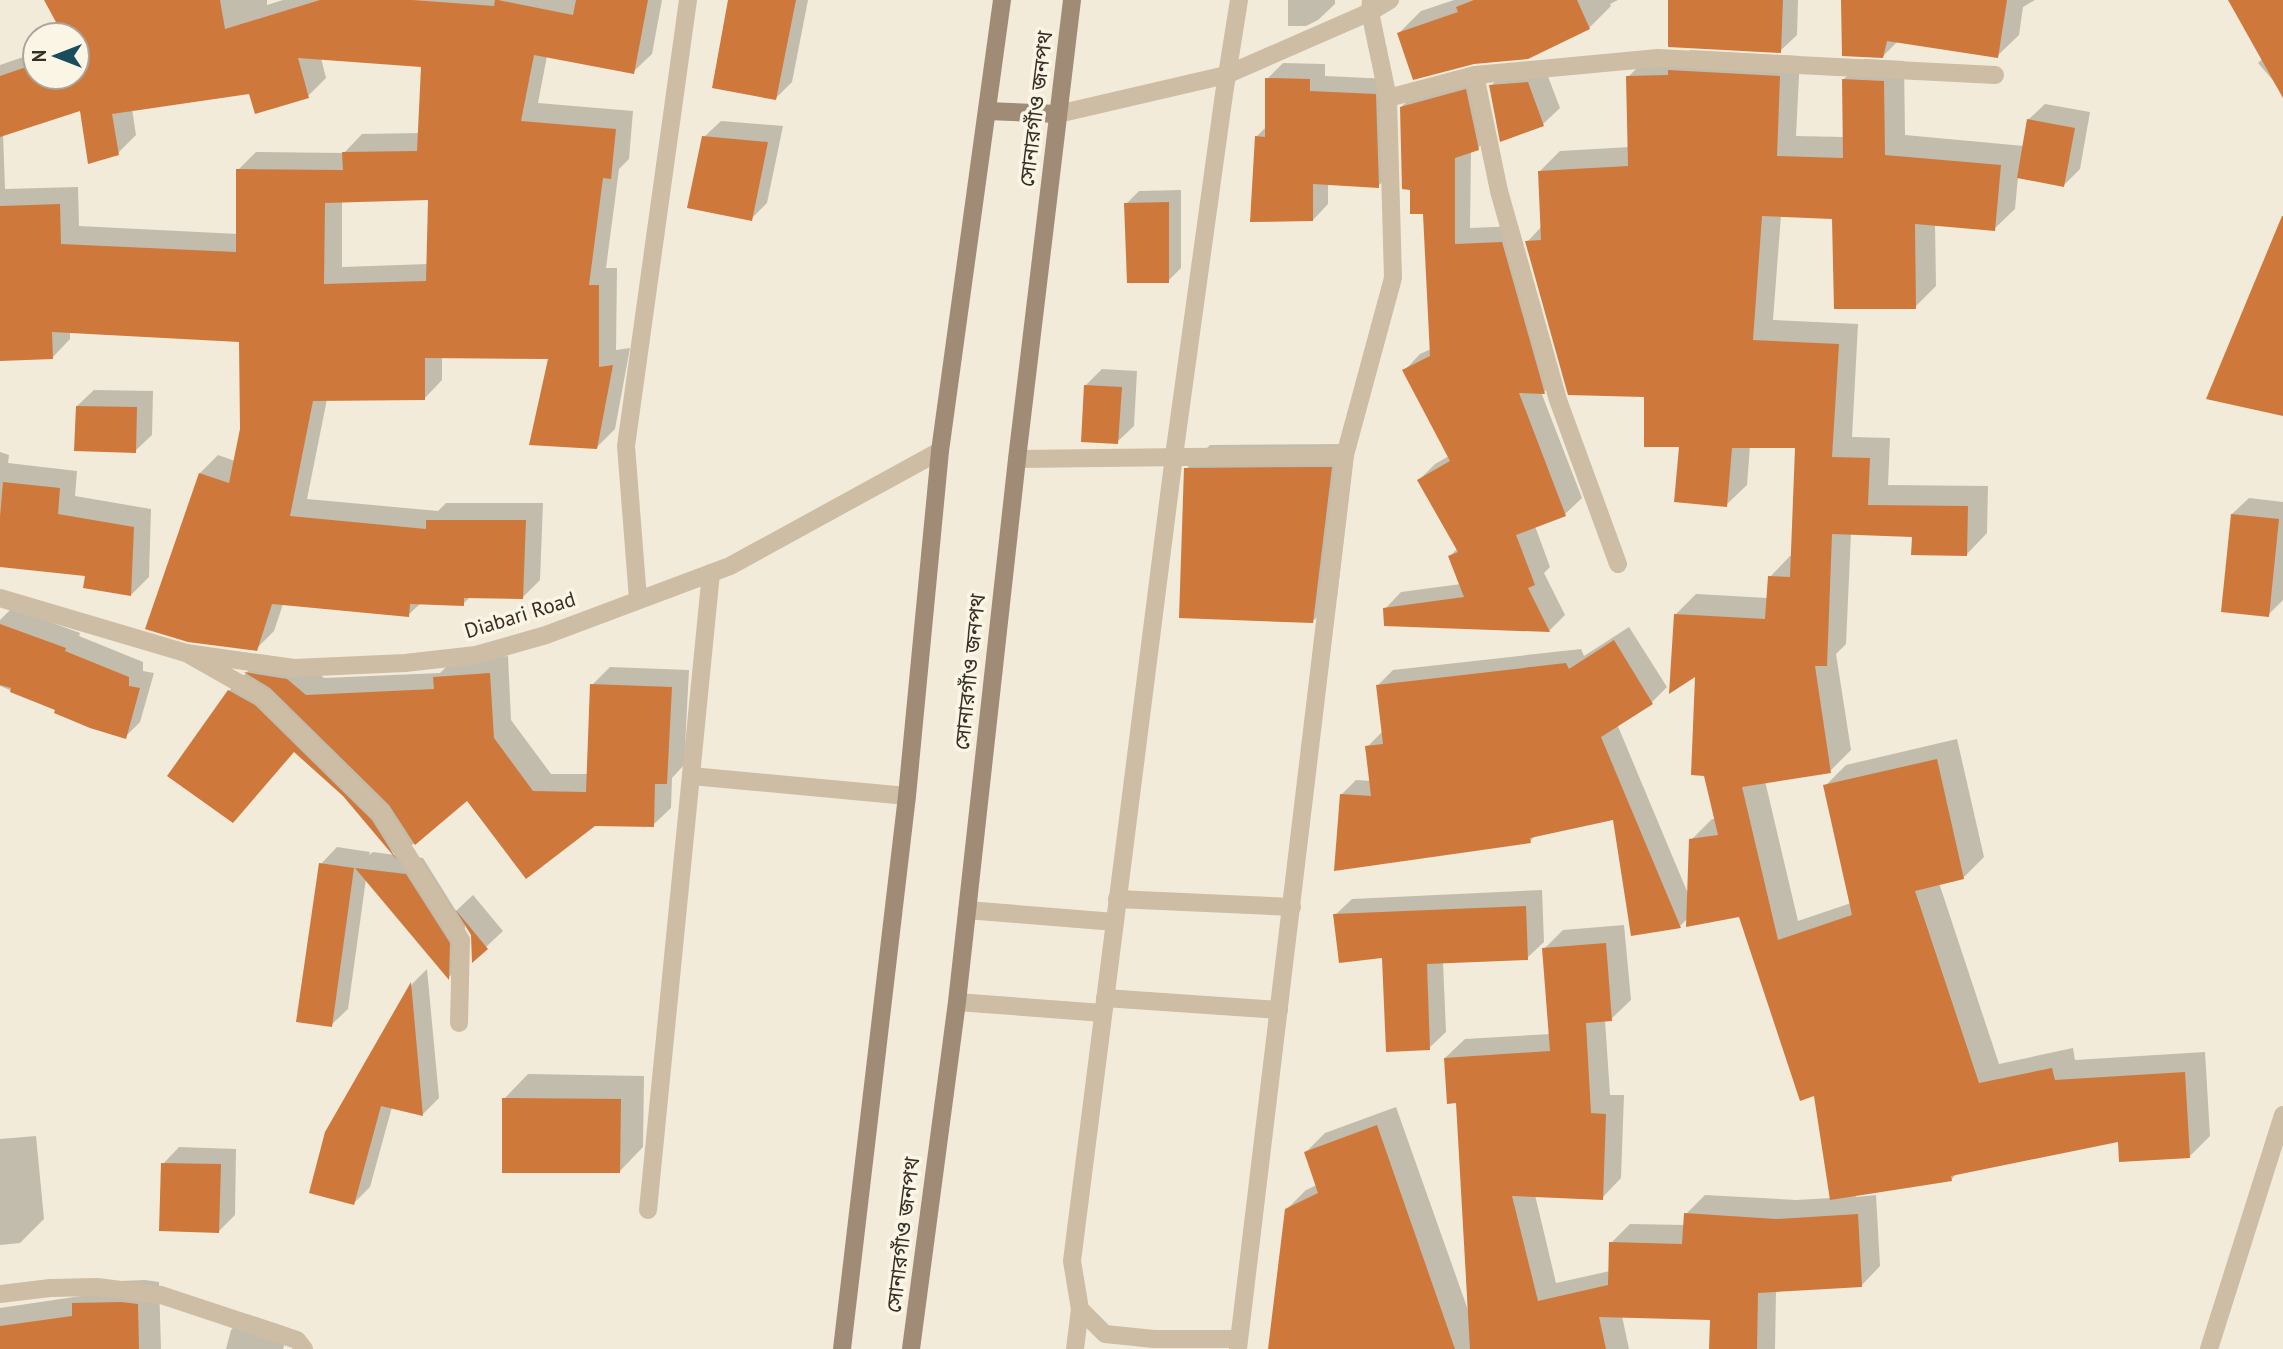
<svg xmlns="http://www.w3.org/2000/svg" width="2283" height="1349" font-family="'PT Sans','Noto Sans Bengali',sans-serif">
<style>
.shadow{fill:#0003;fill-rule:evenodd}
.building{fill:#cf783c;fill-rule:evenodd}
.lines{fill:none;stroke-linecap:round;stroke-linejoin:round}
.minor{stroke:#ccbda4;stroke-width:18}
.tertiary{stroke:#ccbda4;stroke-width:18}
.secondary{stroke:#a08c76;stroke-width:18}
.labels{text-anchor:middle;stroke-width:7;stroke-linejoin:round;paint-order:stroke}
.street-label{font-size:21px;fill:#372e26;stroke:#fbf5e6}
</style>
<rect width="100%" height="100%" fill="#f3ebd9"/>
<g class="shadow">
<path d="M 46,0 L 267,0 L 267,5 L 283,0 L 662,0 L 652,54 L 633,72 L 547,56 L 538,103 L 633,111 L 629,159 L 619,169 L 606,268 L 617,268 L 616,350 L 630,348 L 615,429 L 597,447 L 550,357 L 442,357 L 442,380 L 424,399 L 327,399 L 307,499 L 438,511 L 446,503 L 543,503 L 540,580 L 522,598 L 471,596 L 463,604 L 421,603 L 408,615 L 283,604 L 274,631 L 256,649 L 200,473 L 218,455 L 235,461 L 242,429 L 241,341 L 70,331 L 70,339 L 52,358 L 0,359 L 0,65 L 35,53 L 35,77 L 77,77 L 77,35 L 65,35 ZM 321,58 L 423,65 L 420,133 L 362,134 L 344,153 L 256,152 L 238,170 L 238,234 L 79,226 L 78,187 L 5,189 L 3,134 L 81,108 L 118,153 L 136,135 L 132,109 L 250,92 L 308,96 L 326,78 ZM 430,198 L 428,264 L 342,267 L 342,201 Z"/>
<path d="M 730,0 L 808,0 L 792,82 L 776,98 Z"/>
<path d="M 1288,0 L 1335,0 L 1335,4 L 1318,20 L 1306,26 L 1288,26 Z"/>
<path d="M 1454,0 L 1618,0 L 1610,4 L 1611,6 L 1589,28 L 1399,33 L 1421,11 Z"/>
<path d="M 1670,0 L 1798,0 L 1797,35 L 1780,51 Z"/>
<path d="M 1843,0 L 2035,0 L 2023,7 L 2019,35 L 1997,56 L 1898,41 L 1883,56 Z"/>
<path d="M 2230,0 L 2283,0 L 2283,92 L 2258,63 L 2263,58 Z"/>
<path d="M 1690,50 L 1800,56 L 1796,136 L 1844,137 L 1844,79 L 1864,59 L 1904,61 L 1905,135 L 2024,146 L 2028,120 L 2045,104 L 2090,112 L 2080,169 L 2064,185 L 2018,177 L 2015,209 L 1994,229 L 1935,224 L 1936,286 L 1915,307 L 1834,217 L 1781,215 L 1773,320 L 1858,324 L 1852,437 L 1890,438 L 1888,485 L 1988,486 L 1987,533 L 1967,554 L 1914,536 L 1851,533 L 1846,644 L 1836,654 L 1851,750 L 1830,771 L 1765,781 L 1798,921 L 1851,903 L 1825,786 L 1846,765 L 1957,739 L 1984,857 L 1963,878 L 1939,883 L 1999,1064 L 2073,1048 L 2075,1060 L 2205,1052 L 2210,1136 L 2190,1156 L 2119,1140 L 1957,1173 L 1951,1180 L 1855,1194 L 1856,1197 L 1876,1195 L 1880,1266 L 1861,1286 L 1776,1290 L 1775,1349 L 1711,1349 L 1712,1318 L 1622,1316 L 1629,1349 L 1269,1349 L 1287,1209 L 1306,1190 L 1317,1185 L 1306,1152 L 1325,1133 L 1396,1107 L 1468,1310 L 1458,1101 L 1445,1058 L 1465,1039 L 1551,1034 L 1544,949 L 1563,930 L 1624,925 L 1631,1000 L 1611,1019 L 1605,1020 L 1610,1095 L 1624,1095 L 1621,1178 L 1602,1198 L 1535,1195 L 1556,1283 L 1610,1271 L 1611,1243 L 1630,1224 L 1685,1225 L 1686,1214 L 1705,1195 L 1796,1200 L 1832,1198 L 1816,1094 L 1740,915 L 1688,918 L 1680,926 L 1633,934 L 1614,818 L 1537,834 L 1530,841 L 1341,795 L 1356,780 L 1371,781 L 1367,747 L 1382,732 L 1378,685 L 1393,670 L 1581,649 L 1584,656 L 1629,627 L 1667,687 L 1652,702 L 1617,724 L 1689,896 L 1691,840 L 1712,819 L 1716,819 L 1696,674 L 1675,615 L 1696,594 L 1768,598 L 1770,577 L 1790,556 L 1793,556 L 1797,446 L 1750,446 L 1747,485 L 1726,505 L 1646,396 L 1527,242 L 1542,226 L 1540,171 L 1560,151 L 1630,147 L 1628,77 L 1649,56 L 1685,56 Z"/>
<path d="M 1283,63 L 1325,64 L 1325,76 L 1390,79 L 1394,171 L 1378,186 L 1328,183 L 1328,204 L 1313,220 L 1256,137 L 1267,126 L 1267,79 Z"/>
<path d="M 1544,66 L 1560,108 L 1543,124 L 1491,86 L 1507,69 Z"/>
<path d="M 1482,74 L 1494,132 L 1478,148 L 1471,151 L 1470,228 L 1518,226 L 1560,376 L 1544,392 L 1541,392 L 1582,498 L 1565,514 L 1535,526 L 1550,567 L 1544,573 L 1565,615 L 1549,631 L 1385,624 L 1385,609 L 1401,592 L 1461,584 L 1450,556 L 1458,548 L 1419,480 L 1435,464 L 1449,456 L 1404,371 L 1420,354 L 1431,349 L 1425,213 L 1412,188 L 1401,107 L 1418,91 Z"/>
<path d="M 721,121 L 783,126 L 767,203 L 751,219 L 704,137 Z"/>
<path d="M 1181,190 L 1181,268 L 1168,281 L 1126,204 L 1139,191 Z"/>
<path d="M 1102,369 L 1137,371 L 1134,426 L 1117,442 L 1086,385 Z"/>
<path d="M 94,390 L 153,391 L 152,435 L 135,451 L 77,406 Z"/>
<path d="M 1355,444 L 1337,597 L 1313,621 L 1186,469 L 1210,445 Z"/>
<path d="M 0,452 L 9,455 L 8,463 L 77,471 L 75,496 L 151,509 L 149,577 L 131,595 L 87,575 L 0,566 Z"/>
<path d="M 2249,498 L 2283,502 L 2283,600 L 2268,615 L 2232,514 Z"/>
<path d="M 12,608 L 80,633 L 79,636 L 143,662 L 143,671 L 154,673 L 140,722 L 125,737 L 0,686 L 0,620 Z"/>
<path d="M 263,655 L 305,661 L 324,678 L 440,673 L 453,660 L 508,656 L 511,720 L 551,774 L 589,774 L 592,685 L 610,667 L 689,670 L 684,765 L 672,778 L 671,808 L 653,825 L 468,798 L 400,855 L 423,858 L 456,911 L 473,895 L 503,931 L 473,959 L 473,934 L 465,922 L 464,962 L 449,977 L 366,879 L 348,1009 L 331,1025 L 321,864 L 337,847 L 370,852 L 369,855 L 373,852 L 395,855 L 344,795 L 229,691 Z"/>
<path d="M 1542,890 L 1544,942 L 1527,958 L 1443,962 L 1446,1032 L 1429,1048 L 1384,956 L 1335,915 L 1352,899 Z"/>
<path d="M 427,969 L 439,1098 L 423,1114 L 392,1107 L 370,1187 L 354,1203 L 327,1132 L 413,983 Z"/>
<path d="M 528,1074 L 644,1076 L 643,1147 L 619,1172 L 504,1099 Z"/>
<path d="M 36,1136 L 44,1219 L 20,1243 L 0,1245 L 0,1139 Z"/>
<path d="M 179,1147 L 236,1149 L 235,1215 L 219,1231 L 163,1164 Z"/>
<path d="M 145,1280 L 159,1282 L 161,1349 L 0,1349 L 0,1308 L 81,1296 L 96,1282 Z"/>
<path d="M 247,1314 L 289,1328 L 283,1349 L 226,1349 L 231,1330 Z"/>
</g>
<g class="building">
<path d="M 44,0 L 220,0 L 225,29 L 320,0 L 412,0 L 494,6 L 495,0 L 498,0 L 573,15 L 576,0 L 648,0 L 634,74 L 534,55 L 521,121 L 616,129 L 611,179 L 603,178 L 589,285 L 599,285 L 599,367 L 613,365 L 597,449 L 529,445 L 548,359 L 425,358 L 425,400 L 313,401 L 290,516 L 426,529 L 426,520 L 526,520 L 523,599 L 464,598 L 464,606 L 410,604 L 409,617 L 272,604 L 257,651 L 188,642 L 145,629 L 199,473 L 229,483 L 240,429 L 239,342 L 52,332 L 53,359 L 0,361 L 0,206 L 60,204 L 61,244 L 236,252 L 236,169 L 343,170 L 342,152 L 417,151 L 421,67 L 298,58 L 309,98 L 255,114 L 249,94 L 112,114 L 119,155 L 88,164 L 80,111 L 0,137 L 0,76 L 35,64 L 35,77 L 77,77 L 77,35 L 63,35 ZM 428,200 L 426,281 L 324,284 L 325,203 Z"/>
<path d="M 728,0 L 796,0 L 776,100 L 712,88 Z"/>
<path d="M 1474,0 L 1577,0 L 1590,29 L 1528,59 L 1474,64 L 1413,80 L 1397,33 L 1458,12 L 1456,7 Z"/>
<path d="M 1668,0 L 1783,0 L 1781,53 L 1668,47 Z"/>
<path d="M 1841,0 L 2007,0 L 1998,58 L 1887,41 L 1883,58 L 1842,56 Z"/>
<path d="M 2228,0 L 2283,0 L 2283,98 Z"/>
<path d="M 1668,70 L 1780,76 L 1777,156 L 1843,158 L 1842,79 L 1884,81 L 1885,155 L 2001,165 L 1995,231 L 1915,224 L 1916,309 L 1834,309 L 1832,219 L 1762,216 L 1753,340 L 1839,344 L 1832,457 L 1870,458 L 1868,505 L 1968,506 L 1967,556 L 1911,555 L 1912,537 L 1832,534 L 1827,666 L 1815,666 L 1831,773 L 1742,787 L 1778,940 L 1852,915 L 1823,785 L 1937,759 L 1964,879 L 1915,891 L 1979,1083 L 2052,1068 L 2055,1080 L 2185,1072 L 2190,1158 L 2119,1162 L 2118,1142 L 1951,1176 L 1952,1181 L 1830,1200 L 1814,1096 L 1800,1101 L 1739,917 L 1686,927 L 1689,839 L 1718,835 L 1704,776 L 1691,775 L 1695,677 L 1669,694 L 1674,614 L 1765,619 L 1768,576 L 1790,577 L 1795,448 L 1732,448 L 1727,507 L 1674,502 L 1679,447 L 1644,447 L 1644,397 L 1568,395 L 1525,241 L 1541,240 L 1538,171 L 1628,166 L 1626,76 L 1668,75 Z"/>
<path d="M 1265,78 L 1310,79 L 1310,91 L 1376,94 L 1379,188 L 1313,184 L 1313,221 L 1250,222 L 1255,136 L 1265,137 Z"/>
<path d="M 1528,82 L 1544,126 L 1500,142 L 1489,85 Z"/>
<path d="M 1466,89 L 1479,150 L 1455,158 L 1455,244 L 1502,242 L 1545,394 L 1519,393 L 1566,516 L 1516,535 L 1535,585 L 1528,588 L 1550,632 L 1384,626 L 1383,608 L 1464,597 L 1448,556 L 1458,552 L 1417,480 L 1450,461 L 1402,370 L 1430,356 L 1423,214 L 1410,214 L 1410,190 L 1402,189 L 1400,107 Z"/>
<path d="M 2027,119 L 2075,128 L 2064,187 L 2017,178 Z"/>
<path d="M 702,136 L 768,142 L 752,221 L 687,208 Z"/>
<path d="M 1169,202 L 1169,283 L 1127,283 L 1124,203 Z"/>
<path d="M 2282,216 L 2283,216 L 2283,416 L 2206,399 Z"/>
<path d="M 1084,385 L 1122,387 L 1118,444 L 1081,442 Z"/>
<path d="M 76,406 L 137,407 L 136,453 L 74,451 Z"/>
<path d="M 1317,467 L 1332,467 L 1313,623 L 1179,618 L 1184,468 Z"/>
<path d="M 3,482 L 60,488 L 58,514 L 134,527 L 131,596 L 83,588 L 85,576 L 0,567 L 0,517 Z"/>
<path d="M 2231,514 L 2279,519 L 2269,617 L 2221,612 Z"/>
<path d="M 0,624 L 66,648 L 65,651 L 129,677 L 129,686 L 140,688 L 126,739 L 90,728 L 54,713 L 55,710 L 10,692 L 11,688 L 0,685 Z"/>
<path d="M 1614,640 L 1653,704 L 1601,737 L 1681,928 L 1631,936 L 1613,820 L 1530,838 L 1531,843 L 1334,871 L 1340,794 L 1371,796 L 1365,746 L 1383,744 L 1376,685 L 1566,663 L 1569,669 Z"/>
<path d="M 244,672 L 287,679 L 306,695 L 434,689 L 433,677 L 490,673 L 494,738 L 533,791 L 586,792 L 590,684 L 672,687 L 667,784 L 655,784 L 654,827 L 595,826 L 526,879 L 467,801 L 415,845 L 389,805 L 270,688 Z"/>
<path d="M 228,690 L 255,705 L 372,820 L 397,860 L 343,796 L 294,752 L 233,823 L 167,776 Z"/>
<path d="M 319,863 L 354,868 L 332,1027 L 296,1022 Z"/>
<path d="M 355,868 L 406,874 L 450,943 L 449,980 Z"/>
<path d="M 1526,906 L 1528,960 L 1427,964 L 1430,1050 L 1386,1052 L 1382,958 L 1339,963 L 1333,914 Z"/>
<path d="M 455,909 L 488,949 L 472,963 L 471,935 Z"/>
<path d="M 1606,943 L 1612,1021 L 1586,1023 L 1591,1113 L 1606,1114 L 1603,1200 L 1512,1196 L 1538,1301 L 1608,1285 L 1609,1242 L 1682,1244 L 1684,1213 L 1776,1219 L 1858,1214 L 1862,1287 L 1758,1293 L 1757,1349 L 1709,1349 L 1710,1320 L 1599,1317 L 1606,1349 L 1470,1349 L 1456,1103 L 1447,1104 L 1444,1058 L 1550,1051 L 1542,948 Z"/>
<path d="M 411,982 L 423,1116 L 381,1106 L 354,1205 L 309,1193 L 325,1132 Z"/>
<path d="M 502,1098 L 621,1099 L 620,1173 L 502,1173 Z"/>
<path d="M 1377,1125 L 1455,1349 L 1268,1349 L 1285,1209 L 1318,1193 L 1304,1152 Z"/>
<path d="M 161,1163 L 221,1164 L 219,1233 L 159,1231 Z"/>
<path d="M 121,1302 L 138,1304 L 139,1349 L 0,1349 L 0,1326 L 72,1316 L 72,1303 Z"/>
</g>
<g class="lines">
<g class="minor">
<path d="M 1239,0 L 1224,94 L 1174,456 L 1072,1261 L 1080,1309 L 1105,1334 L 1154,1339 L 1239,1339"/>
<path d="M 1475,75 L 1499,191 L 1558,400 L 1618,564"/>
<path d="M 1388,98 L 1475,75 L 1658,58 L 1995,75"/>
<path d="M 1058,114 L 1226,75 L 1370,12 L 1390,0"/>
<path d="M 1017,459 L 1345,455"/>
<path d="M 638,599 L 626,446 L 688,0"/>
<path d="M 186,653 L 262,696 L 381,813 L 461,940 L 459,1023"/>
<path d="M 691,776 L 907,796"/>
<path d="M 1117,899 L 1292,907"/>
<path d="M 967,910 L 1115,922"/>
<path d="M 1105,998 L 1279,1010"/>
<path d="M 957,1002 L 1103,1013"/>
<path d="M 648,1210 L 711,573"/>
<path d="M 0,1294 L 50,1288 L 97,1287 L 161,1295 L 297,1340 L 304,1349"/>
<path d="M 1075,1349 L 1080,1309"/>
<path d="M 1238,1349 L 1345,455 L 1393,278 L 1388,98 L 1370,12 L 1371,0"/>
<path d="M 2209,1349 L 2283,1115"/>
</g>
<path class="tertiary" d="M 0,598 L 186,653 L 294,668 L 405,663 L 476,655 L 546,635 L 730,566 L 940,451"/>
<g class="secondary">
<path d="M 987,111 L 1058,114"/>
<path d="M 842,1349 L 907,796 L 940,451 L 1002,0"/>
<path d="M 911,1349 L 957,1002 L 1017,459 L 1072,0"/>
</g>
</g>
<g class="labels">
<g class="street-label">
<text transform="translate(1036 109) rotate(-83)" y="7">সোনারগাঁও জনপথ</text>
<text transform="translate(520 615) rotate(-17)" y="7">Diabari Road</text>
<text transform="translate(970 672) rotate(-84)" y="7">সোনারগাঁও জনপথ</text>
<text transform="translate(903 1235) rotate(-83)" y="7">সোনারগাঁও জনপথ</text>
</g>
</g>
<g transform="translate(56 56) rotate(270)"><circle r="33" fill="#fbf5e6" stroke="#ada599" stroke-width="2"/>
<path d="M0-5L12 26L0 18L-12 26Z" fill="#194c5c"/>
<text y="-10" font-size="19" font-weight="bold" text-anchor="middle" fill="#372e26">N</text>
</g>
</svg>
